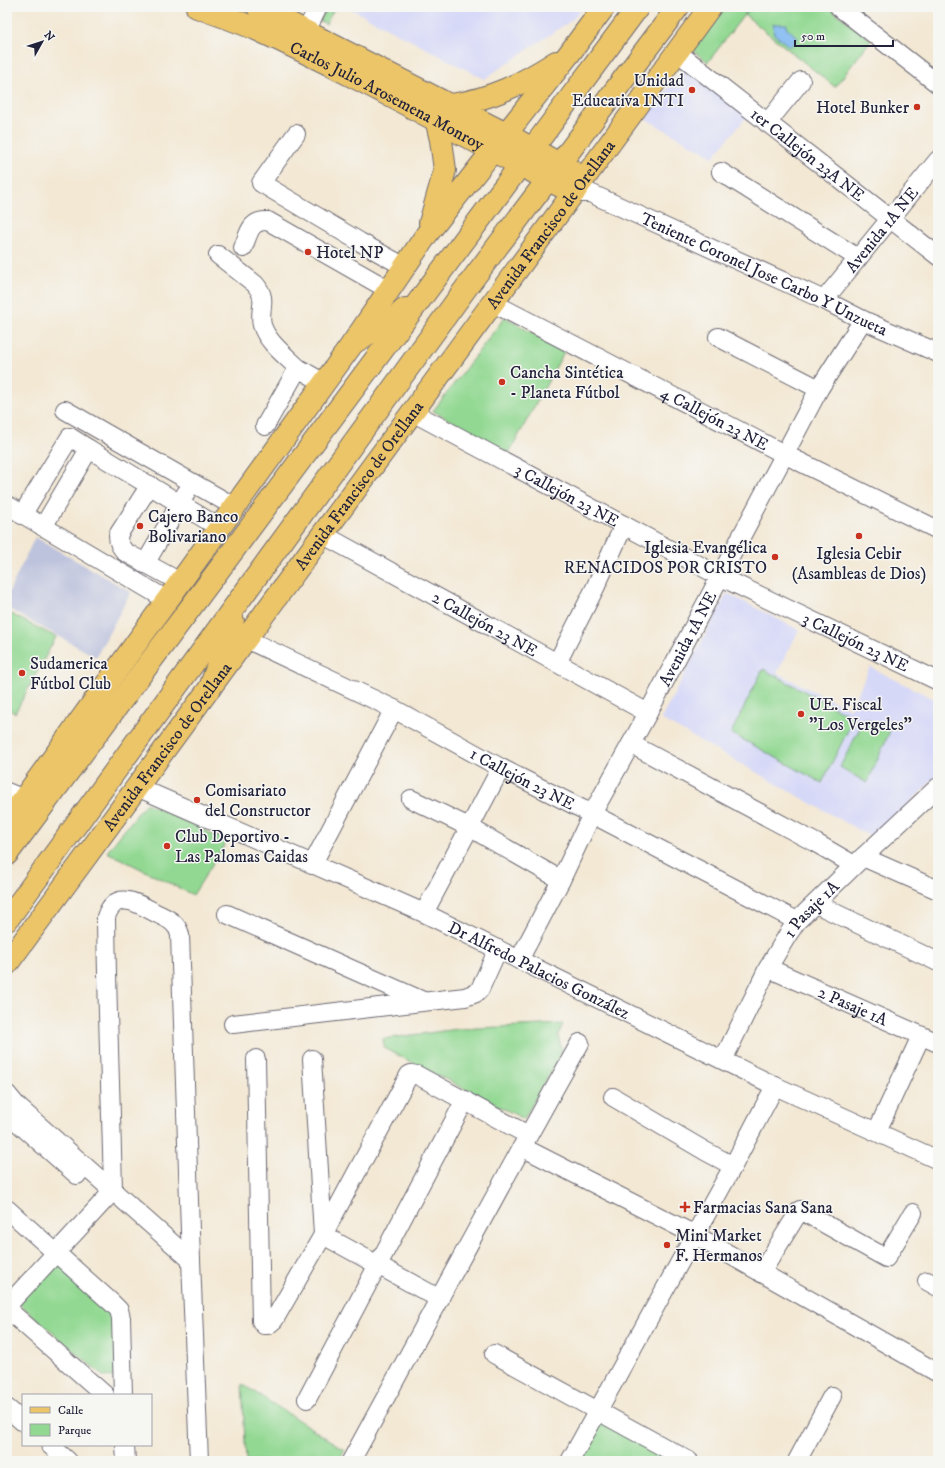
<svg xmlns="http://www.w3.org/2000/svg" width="945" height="1468" font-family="'IM FELL DW Pica',serif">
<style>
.built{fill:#d6d8f8}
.industrial{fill:#bec3dd}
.green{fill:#92d892;stroke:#5a7d66}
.water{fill:#82b9f2;stroke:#526e96}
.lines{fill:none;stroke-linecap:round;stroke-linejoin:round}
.minor-casing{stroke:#6b6771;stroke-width:20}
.major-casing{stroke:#6b6771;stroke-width:24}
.highway-casing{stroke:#6b6771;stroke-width:24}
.minor{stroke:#fff;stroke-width:18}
.major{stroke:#ecc569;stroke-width:22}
.highway{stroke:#ecc569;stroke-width:22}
.poi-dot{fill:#c8321e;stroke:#f6f6f2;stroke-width:1.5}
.labels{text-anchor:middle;stroke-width:3;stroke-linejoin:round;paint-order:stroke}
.poi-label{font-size:17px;fill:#22223b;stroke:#f6f6f2;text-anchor:start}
.street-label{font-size:17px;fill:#22223b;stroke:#f6f6f2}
</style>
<rect width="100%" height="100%" fill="#f6f6f2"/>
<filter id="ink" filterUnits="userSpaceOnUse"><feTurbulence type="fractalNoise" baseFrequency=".025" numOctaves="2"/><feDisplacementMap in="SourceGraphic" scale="8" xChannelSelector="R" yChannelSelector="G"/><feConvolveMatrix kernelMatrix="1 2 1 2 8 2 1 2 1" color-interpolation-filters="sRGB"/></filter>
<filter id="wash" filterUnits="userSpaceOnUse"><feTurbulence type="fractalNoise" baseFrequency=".012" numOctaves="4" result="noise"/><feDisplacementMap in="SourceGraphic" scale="16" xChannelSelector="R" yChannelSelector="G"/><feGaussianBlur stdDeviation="0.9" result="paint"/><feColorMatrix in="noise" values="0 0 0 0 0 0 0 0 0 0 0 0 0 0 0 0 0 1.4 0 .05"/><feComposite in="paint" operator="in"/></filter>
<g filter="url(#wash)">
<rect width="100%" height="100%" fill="#f3e8d4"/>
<g class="built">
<path d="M 347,7 L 583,7 L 572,20 L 484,79 Z"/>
<path d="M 687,64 L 748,115 L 713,157 L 644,118 Z"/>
<path d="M 727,593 L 799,630 L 777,673 L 850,709 L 870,667 L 938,701 L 938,775 L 873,838 L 661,719 Z"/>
</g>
<path class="industrial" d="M 35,537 L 131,592 L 96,657 L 7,608 L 7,596 Z"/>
<g class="green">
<path d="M 327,7 L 335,7 L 326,24 L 320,21 Z"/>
<path d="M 724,7 L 750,7 L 708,62 L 692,50 Z"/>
<path d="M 751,7 L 828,7 L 871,40 L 835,87 L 745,15 Z"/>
<path d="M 505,317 L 564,352 L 509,453 L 433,411 Z"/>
<path d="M 7,612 L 56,637 L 15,713 L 7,709 Z"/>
<path d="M 763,669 L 854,718 L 822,783 L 731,733 Z"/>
<path d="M 865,718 L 890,731 L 867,783 L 840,767 Z"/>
<path d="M 146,803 L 227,841 L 193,895 L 107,852 Z"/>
<path d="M 563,1024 L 558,1036 L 562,1051 L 524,1119 L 384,1048 L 383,1039 L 457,1029 Z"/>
<path d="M 54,1257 L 114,1306 L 117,1360 L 113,1377 L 103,1376 L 15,1300 Z"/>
<path d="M 242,1384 L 345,1450 L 338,1461 L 246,1461 Z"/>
<path d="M 606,1415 L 687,1461 L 579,1461 Z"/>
</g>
<path class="water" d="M 773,24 L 787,24 L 786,27 L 798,38 L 790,47 L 774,34 Z"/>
</g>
<g filter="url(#ink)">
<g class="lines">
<defs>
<g id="minor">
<path d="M 839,7 L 938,84"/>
<path d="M 300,44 L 318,7"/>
<path id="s1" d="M 677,52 L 938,256"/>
<path d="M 767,123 L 801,81"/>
<path d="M 296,134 L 261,183 L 360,242 L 405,267"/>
<path d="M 721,172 L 858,258"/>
<path id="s2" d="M 574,193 L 590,193 L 824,300 L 863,320 L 938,353"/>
<path d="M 243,248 C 249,233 250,220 268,221 L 389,290"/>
<path d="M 218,255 L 255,284 C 269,300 258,309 262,325 C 267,342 286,356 298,368"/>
<path id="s3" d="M 824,300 L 938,160"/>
<path id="s4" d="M 493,303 L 784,454 L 938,530"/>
<path d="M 718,337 L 819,389"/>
<path d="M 65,410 L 235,507"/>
<path id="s5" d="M 412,412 L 721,577 L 938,681"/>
<path d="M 265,426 L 298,368 L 324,383"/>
<path d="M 150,485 L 118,535 C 118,543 120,546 125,552 L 180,582"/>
<path d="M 7,505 L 167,600"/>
<path d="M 22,515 L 70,437 L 89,449"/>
<path d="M 43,527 L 89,449 L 220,528"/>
<path id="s6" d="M 322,534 L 648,713"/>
<path d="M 145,564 L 186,493"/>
<path id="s7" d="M 246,639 L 394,709 L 501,768 L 592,814 L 797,921"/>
<path d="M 557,663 L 595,588 L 624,525"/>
<path d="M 631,744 L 816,843 L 854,865"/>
<path id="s8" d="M 137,787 L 424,913 L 775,1086 L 938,1160"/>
<path d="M 7,792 L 24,799"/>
<path d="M 411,799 L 469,827 L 561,880"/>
<path d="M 863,857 L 938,890"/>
<path d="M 312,865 L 394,709"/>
<path d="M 816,904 L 938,962"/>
<path d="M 424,913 L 501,768"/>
<path d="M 227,914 L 423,1001"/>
<path id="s9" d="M 519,960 L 561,880 L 592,814 L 648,713 L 819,389 L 863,320"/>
<path id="s10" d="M 768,968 L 938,1043"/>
<path d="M 233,1024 L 465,997 L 476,993 L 480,989 L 498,949"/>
<path d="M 256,1059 L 261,1321 L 264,1325 L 268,1325 L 274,1320 L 323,1235 L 409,1075 L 411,1074 L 417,1075 L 528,1135"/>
<path d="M 312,1059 L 323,1234"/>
<path id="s11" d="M 723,1060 L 768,968 L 787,936 L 797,921 L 863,857 L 938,787"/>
<path d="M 7,1094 L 17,1106 L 191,1260"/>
<path d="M 613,1097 L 705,1151 L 733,1166"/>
<path d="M 7,1113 L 77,1175"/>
<path d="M 877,1131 L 921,1036"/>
<path d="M 522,1147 L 695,1235 L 938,1373"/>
<path d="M 7,1209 L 112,1303 L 119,1310 L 121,1318 L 123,1395"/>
<path d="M 323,1235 L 440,1299"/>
<path d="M 761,1273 L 800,1210 L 886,1258 L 913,1213"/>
<path d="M 927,1281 L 938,1287"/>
<path d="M 7,1306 L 113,1191 C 111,1100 107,1008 106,917 C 115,890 136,902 154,912 C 165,918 177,921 180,935 L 191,1260 L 199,1461"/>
<path d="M 7,1309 L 105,1395"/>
<path d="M 494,1354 L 689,1461"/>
<path d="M 307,1399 L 465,1100"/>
<path d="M 7,1408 L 23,1422"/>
<path d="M 50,1445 L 68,1461"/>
<path d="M 125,1445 L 126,1461"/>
<path d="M 351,1461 C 427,1322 502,1181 580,1043"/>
<path d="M 570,1461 L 733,1166 L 775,1086"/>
<path d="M 797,1461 L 832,1396"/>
</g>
<g id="major">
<path id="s12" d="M 197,7 C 217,14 237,21 256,29 C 365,79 468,139 574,193"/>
<path d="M 258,7 L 506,134 L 584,178"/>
<path d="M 451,105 C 491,99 522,84 556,62"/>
<path d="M 430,223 L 445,170 L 441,140 L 436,119"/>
<path d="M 7,822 L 353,343 L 427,234 L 569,54 L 604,7"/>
<path id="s13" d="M 7,964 L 710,7"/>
</g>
<g id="highway">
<path d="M 353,343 L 397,316 L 405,309"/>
<path d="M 210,688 L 233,621"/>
<path d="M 7,854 L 638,7"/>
<path d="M 7,920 L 466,288 L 678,7"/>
</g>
</defs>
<use href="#minor" class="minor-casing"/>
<use href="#major" class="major-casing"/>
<use href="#highway" class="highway-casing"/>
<use href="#minor" class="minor"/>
<use href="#major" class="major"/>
<use href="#highway" class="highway"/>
</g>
</g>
<g class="poi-dot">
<circle cx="692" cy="90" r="4"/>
<circle cx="917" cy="107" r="4"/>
<circle cx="308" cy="252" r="4"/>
<circle cx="502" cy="382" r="4"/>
<circle cx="140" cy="526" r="4"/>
<circle cx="859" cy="536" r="4"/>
<circle cx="775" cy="557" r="4"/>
<circle cx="22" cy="673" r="4"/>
<circle cx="801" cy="714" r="4"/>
<circle cx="197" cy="800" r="4"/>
<circle cx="167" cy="846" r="4"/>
<path d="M683 1201h4v4h4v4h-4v4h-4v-4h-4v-4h4z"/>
<circle cx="667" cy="1245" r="4"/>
</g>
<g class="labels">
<g class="poi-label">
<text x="684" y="86" text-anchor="end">Unidad<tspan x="684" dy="20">Educativa INTI</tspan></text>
<text x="909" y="113" text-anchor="end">Hotel Bunker</text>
<text x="316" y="258">Hotel NP</text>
<text x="510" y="378">Cancha Sintética<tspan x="510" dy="20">- Planeta Fútbol</tspan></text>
<text x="148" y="522">Cajero Banco<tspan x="148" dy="20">Bolivariano</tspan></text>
<text x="767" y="553" text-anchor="end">Iglesia Evangélica<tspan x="767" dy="20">RENACIDOS POR CRISTO</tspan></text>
<text x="859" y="559" text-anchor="middle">Iglesia Cebir<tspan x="859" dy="20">(Asambleas de Dios)</tspan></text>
<text x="30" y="669">Sudamerica<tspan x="30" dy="20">Fútbol Club</tspan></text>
<text x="809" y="710">UE. Fiscal<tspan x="809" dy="20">"Los Vergeles"</tspan></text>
<text x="205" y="796">Comisariato<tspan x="205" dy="20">del Constructor</tspan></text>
<text x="175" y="842">Club Deportivo -<tspan x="175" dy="20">Las Palomas Caidas</tspan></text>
<text x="693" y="1213">Farmacias Sana Sana</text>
<text x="675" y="1241">Mini Market<tspan x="675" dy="20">F. Hermanos</tspan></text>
</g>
<g class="street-label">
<text dy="6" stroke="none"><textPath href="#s12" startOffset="210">Carlos Julio Arosemena Monroy</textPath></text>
<text dy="6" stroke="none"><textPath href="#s1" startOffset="166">1er Callejón 23A NE</textPath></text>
<text dy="6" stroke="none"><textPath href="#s13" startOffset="918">Avenida Francisco de Orellana</textPath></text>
<text dy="6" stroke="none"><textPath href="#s3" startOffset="91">Avenida 1A NE</textPath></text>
<text dy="6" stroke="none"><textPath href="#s2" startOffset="208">Teniente Coronel Jose Carbo Y Unzueta</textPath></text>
<text dy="6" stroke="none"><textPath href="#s4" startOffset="250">4 Callejón 23 NE</textPath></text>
<text dy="6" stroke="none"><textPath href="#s13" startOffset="594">Avenida Francisco de Orellana</textPath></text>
<text dy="6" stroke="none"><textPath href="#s5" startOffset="176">3 Callejón 23 NE</textPath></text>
<text dy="6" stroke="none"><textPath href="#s6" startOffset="186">2 Callejón 23 NE</textPath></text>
<text dy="6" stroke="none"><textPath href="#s9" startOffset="363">Avenida 1A NE</textPath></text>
<text dy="6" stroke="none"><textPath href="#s5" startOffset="500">3 Callejón 23 NE</textPath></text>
<text dy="6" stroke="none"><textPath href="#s13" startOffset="270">Avenida Francisco de Orellana</textPath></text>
<text dy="6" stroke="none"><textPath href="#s7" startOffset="310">1 Callejón 23 NE</textPath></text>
<text dy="6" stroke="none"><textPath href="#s11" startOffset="176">1 Pasaje 1A</textPath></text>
<text dy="6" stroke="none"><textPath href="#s8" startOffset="442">Dr Alfredo Palacios González</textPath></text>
<text dy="6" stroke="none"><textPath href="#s10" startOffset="93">2 Pasaje 1A</textPath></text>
</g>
</g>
<rect width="945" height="1468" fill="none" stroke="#f6f6f2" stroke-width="24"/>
<rect x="22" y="1394" width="130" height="52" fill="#f6f6f2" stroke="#a1a1a9"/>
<rect x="30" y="1407" width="20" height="6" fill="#ecc569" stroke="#a1a1a9"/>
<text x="58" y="1414" font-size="12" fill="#22223b">Calle</text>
<rect x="30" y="1424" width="20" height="12" fill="#92d892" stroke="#a1a1a9"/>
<text x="58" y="1434" font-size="12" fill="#22223b">Parque</text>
<g transform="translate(42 42) rotate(51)" stroke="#f6f6f2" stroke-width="3" paint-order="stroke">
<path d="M0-3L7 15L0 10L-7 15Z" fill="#22223b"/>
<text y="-6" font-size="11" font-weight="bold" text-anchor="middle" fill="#22223b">N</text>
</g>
<path d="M795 40v6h98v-6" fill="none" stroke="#22223b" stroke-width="2"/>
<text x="801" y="40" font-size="12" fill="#22223b" stroke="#f6f6f2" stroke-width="3" paint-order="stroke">50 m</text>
</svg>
